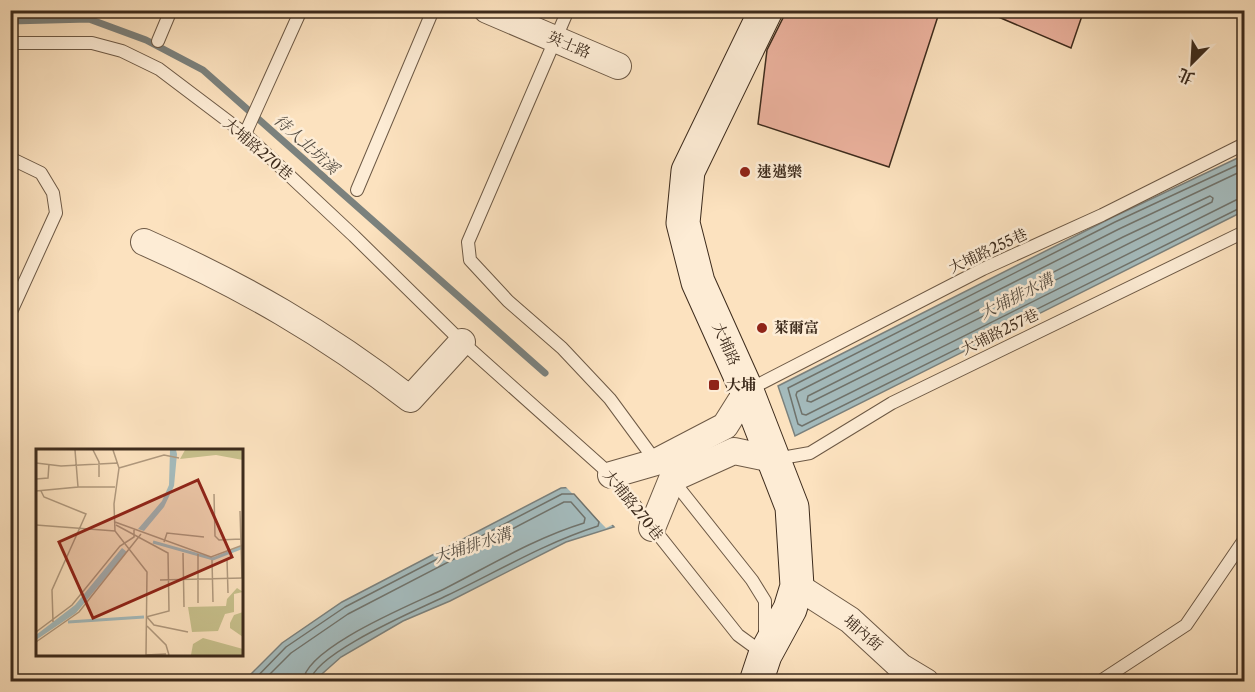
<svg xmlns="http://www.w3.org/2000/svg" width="1255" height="692" font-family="'Libre Caslon Text','Noto Serif TC',serif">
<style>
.water{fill:#a4bbbd;stroke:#7b817d;stroke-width:1.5}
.pier{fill:#fce2bf}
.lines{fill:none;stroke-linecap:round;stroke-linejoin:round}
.shore{stroke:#70736c;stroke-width:1.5}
.stream{stroke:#7b817d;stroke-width:7}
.building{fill:#ecb29e;stroke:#3d2b1c;stroke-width:1.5}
.service-casing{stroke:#6d5945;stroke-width:14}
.minor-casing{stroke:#6d5945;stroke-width:28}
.secondary-casing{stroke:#3d2b1c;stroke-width:35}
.service{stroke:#fdecd5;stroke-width:12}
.minor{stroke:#fdecd5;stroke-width:26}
.secondary{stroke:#fdecd5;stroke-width:33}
.poi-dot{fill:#8f2418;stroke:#fdecd5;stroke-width:2}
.labels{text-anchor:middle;stroke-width:5;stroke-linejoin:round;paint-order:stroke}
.street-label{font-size:15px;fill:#3d2b1c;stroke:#fdecd5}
.poi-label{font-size:15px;font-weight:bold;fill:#3d2b1c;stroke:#fdecd5;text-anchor:start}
.water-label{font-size:16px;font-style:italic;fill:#574f44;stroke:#fdecd5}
.inset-river{fill:none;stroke:#a4bbbd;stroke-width:3}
.inset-road{fill:none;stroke:#b0997e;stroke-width:1.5}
.view{fill:#8f2418;fill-opacity:0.15;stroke:#8f2418;stroke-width:3}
.inset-edge{fill:none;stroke:#3d2b1c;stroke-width:3}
</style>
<rect width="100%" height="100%" fill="#fce2bf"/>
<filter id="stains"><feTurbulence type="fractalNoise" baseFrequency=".00333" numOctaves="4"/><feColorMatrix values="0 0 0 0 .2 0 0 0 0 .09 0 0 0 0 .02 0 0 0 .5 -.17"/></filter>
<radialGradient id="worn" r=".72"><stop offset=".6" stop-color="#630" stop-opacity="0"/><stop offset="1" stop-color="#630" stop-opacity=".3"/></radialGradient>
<g class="water">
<path d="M 1244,155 L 1244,211 L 795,436 L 778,386 L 1113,217 Z"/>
<path d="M 576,487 L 614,527 L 566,542 L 450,601 L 403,621 L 341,657 L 314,681 L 243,682 L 282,643 L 342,602 L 561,488 Z"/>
</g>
<path class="pier" d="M 578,485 L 594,504 L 614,524 L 606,528 L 565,486 Z"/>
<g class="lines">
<g class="shore">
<path d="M 1244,162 L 1115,222 L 788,388 L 798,424 L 802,426 L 1244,206"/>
<path d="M 1244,170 L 1119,229 L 797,392 L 796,395 L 802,414 L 806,415 L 1236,200 L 1244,198"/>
<path d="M 1210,196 L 1213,198 L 1212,202 L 811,402 L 807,401 L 808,396 L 1123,237 Z"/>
<path d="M 252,682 L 286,647 L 345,607 L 562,494 L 574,494 L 599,522 L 598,526 C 545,543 498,571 448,595 C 422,608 313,653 310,682"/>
<path d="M 262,682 L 291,653 L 348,614 L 564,502 L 571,502 L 585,518 L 584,523 C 535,538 491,565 446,588 C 418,602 304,647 303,682"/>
</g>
<path class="stream" d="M 10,21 L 89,19 L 146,40 L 203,70 L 545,373"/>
</g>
<g class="building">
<path d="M 787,10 L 940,10 L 889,167 L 758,124 L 767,50 Z"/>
<path d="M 982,10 L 1084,10 L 1071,48 Z"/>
</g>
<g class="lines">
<defs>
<g id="service">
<path d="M 568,10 L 468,242 L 470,260 L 508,301 L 562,348 L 610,399 L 657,463"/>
<path d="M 158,41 L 171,10"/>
<path d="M 10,43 L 92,43 L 122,51 L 159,69 L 245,134 L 354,236 L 462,342 L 611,475 L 738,635 L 764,654"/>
<path d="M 245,134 L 301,10"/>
<path d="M 10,158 L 41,173 L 53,193 L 56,213 L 10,314"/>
<path d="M 357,190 L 433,10"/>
<path d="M 748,390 L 983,269 L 1102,215 L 1244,144"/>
<path d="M 776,459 L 810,453 L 892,403 L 1244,232"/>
<path d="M 671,478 L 752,580 L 765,601 L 765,635"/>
<path d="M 1099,682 L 1186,625 L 1244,540"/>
</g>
<g id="minor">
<path d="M 487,10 L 618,66"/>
<path d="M 144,242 C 243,286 325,333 410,399 L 462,342"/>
<path d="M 611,475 L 656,462 L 725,426 L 747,391"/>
<path d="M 652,528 L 672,479 L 734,451 L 772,459"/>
<path d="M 797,586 L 850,620 L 901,667 L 926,682"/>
</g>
<path id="secondary" d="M 756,682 L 765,655 L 790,609 L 797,586 L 792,507 L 747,391 L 698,282 L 683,223 L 688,171 L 766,10"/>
</defs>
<use href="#service" class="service-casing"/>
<use href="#minor" class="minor-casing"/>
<use href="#secondary" class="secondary-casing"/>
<use href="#service" class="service"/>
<use href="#minor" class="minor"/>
<use href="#secondary" class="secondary"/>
</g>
<g class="poi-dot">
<circle cx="745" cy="172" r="6"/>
<circle cx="762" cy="328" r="6"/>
<rect x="708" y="379" width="12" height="12" rx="3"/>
</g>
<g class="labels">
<g class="street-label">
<text transform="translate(569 45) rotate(23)" y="5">英士路</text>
<text transform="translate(258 149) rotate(41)" y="5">大埔路270巷</text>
<text transform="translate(988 251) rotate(-25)" y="5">大埔路255巷</text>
<text transform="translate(1000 332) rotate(-26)" y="5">大埔路257巷</text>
<text transform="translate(726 344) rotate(66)" y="5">大埔路</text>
<text transform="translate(633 505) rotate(51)" y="5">大埔路270巷</text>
<text transform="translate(863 633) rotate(41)" y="5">埔內街</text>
</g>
<g class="poi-label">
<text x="757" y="177">速邁樂</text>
<text x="774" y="333">萊爾富</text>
<text x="726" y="390">大埔</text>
</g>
<g class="water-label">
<text transform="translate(307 144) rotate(42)" y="6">待人北坑溪</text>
<text transform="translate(1016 296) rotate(-27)" y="6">大埔排水溝</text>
<text transform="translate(472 545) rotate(-18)" y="6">大埔排水溝</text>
</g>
</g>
<g transform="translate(36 449)">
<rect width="207" height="207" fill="#fce2bf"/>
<path d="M 149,1 L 207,1 L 207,11 L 180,6 L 144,10 ZM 201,139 L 207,143 L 198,145 L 198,163 L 189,165 L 182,182 L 156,183 L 152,158 L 190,157 L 191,150 ZM 207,163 L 207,188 L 194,179 L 194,174 L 198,166 ZM 167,189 L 207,200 L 207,206 L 155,206 L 157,195 Z" fill="#c7c08c"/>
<path d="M 134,1 L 140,1 L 141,5 L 138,37 L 128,58 L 108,82 L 102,80 L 126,52 L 133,36 ZM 86,99 L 91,103 L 40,164 L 0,191 L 0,186 L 39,156 Z" fill="#a4bbbd"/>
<path class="inset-river" d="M 117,93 L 177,110 L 207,98M 32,173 L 108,168"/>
<path class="inset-road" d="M 57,1 L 63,13 L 63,28M 77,1 L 83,19 L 78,55 L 79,82 L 111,123 L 110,206M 0,14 L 25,17 L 82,14M 83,19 L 128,6 L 143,9M 0,30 L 12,29 L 13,15M 42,38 L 79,38M 0,42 L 42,38 L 39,1M 5,42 L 8,48 L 50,65 L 16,141 L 17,173M 178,45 L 179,87 L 183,91 L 205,90M 204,62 L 206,129M 79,73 L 175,108 L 207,96M 0,76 L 79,82M 80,76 L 132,104 L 133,162 L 110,168M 128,93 L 131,84 L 168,88M 147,104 L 148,158M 162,105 L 162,154M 191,110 L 192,144M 176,111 L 177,153M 124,131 L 207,129M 111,168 L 118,176 L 152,183M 111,177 L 130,196 L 133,206M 0,183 L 36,156 L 84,97 L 98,88 L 98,81M 0,193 L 43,163 L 105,85M 110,206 L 130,205"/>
<path class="view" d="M 162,31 L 196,108 L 57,169 L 23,93 Z"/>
<rect width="207" height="207" class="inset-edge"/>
</g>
<rect width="1255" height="692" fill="none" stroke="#fce2bf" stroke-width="36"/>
<rect x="12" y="12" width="1231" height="668" fill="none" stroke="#3d2b1c" stroke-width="3"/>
<rect x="18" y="18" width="1219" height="656" fill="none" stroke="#3d2b1c" stroke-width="1.5"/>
<g transform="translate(1192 63) rotate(204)" stroke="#fdecd5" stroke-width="4.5" paint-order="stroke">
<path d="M0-4.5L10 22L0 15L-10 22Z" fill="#3d2b1c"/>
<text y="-9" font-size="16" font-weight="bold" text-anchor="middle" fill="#3d2b1c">北</text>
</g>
<rect width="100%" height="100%" filter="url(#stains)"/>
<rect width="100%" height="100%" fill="url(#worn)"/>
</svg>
